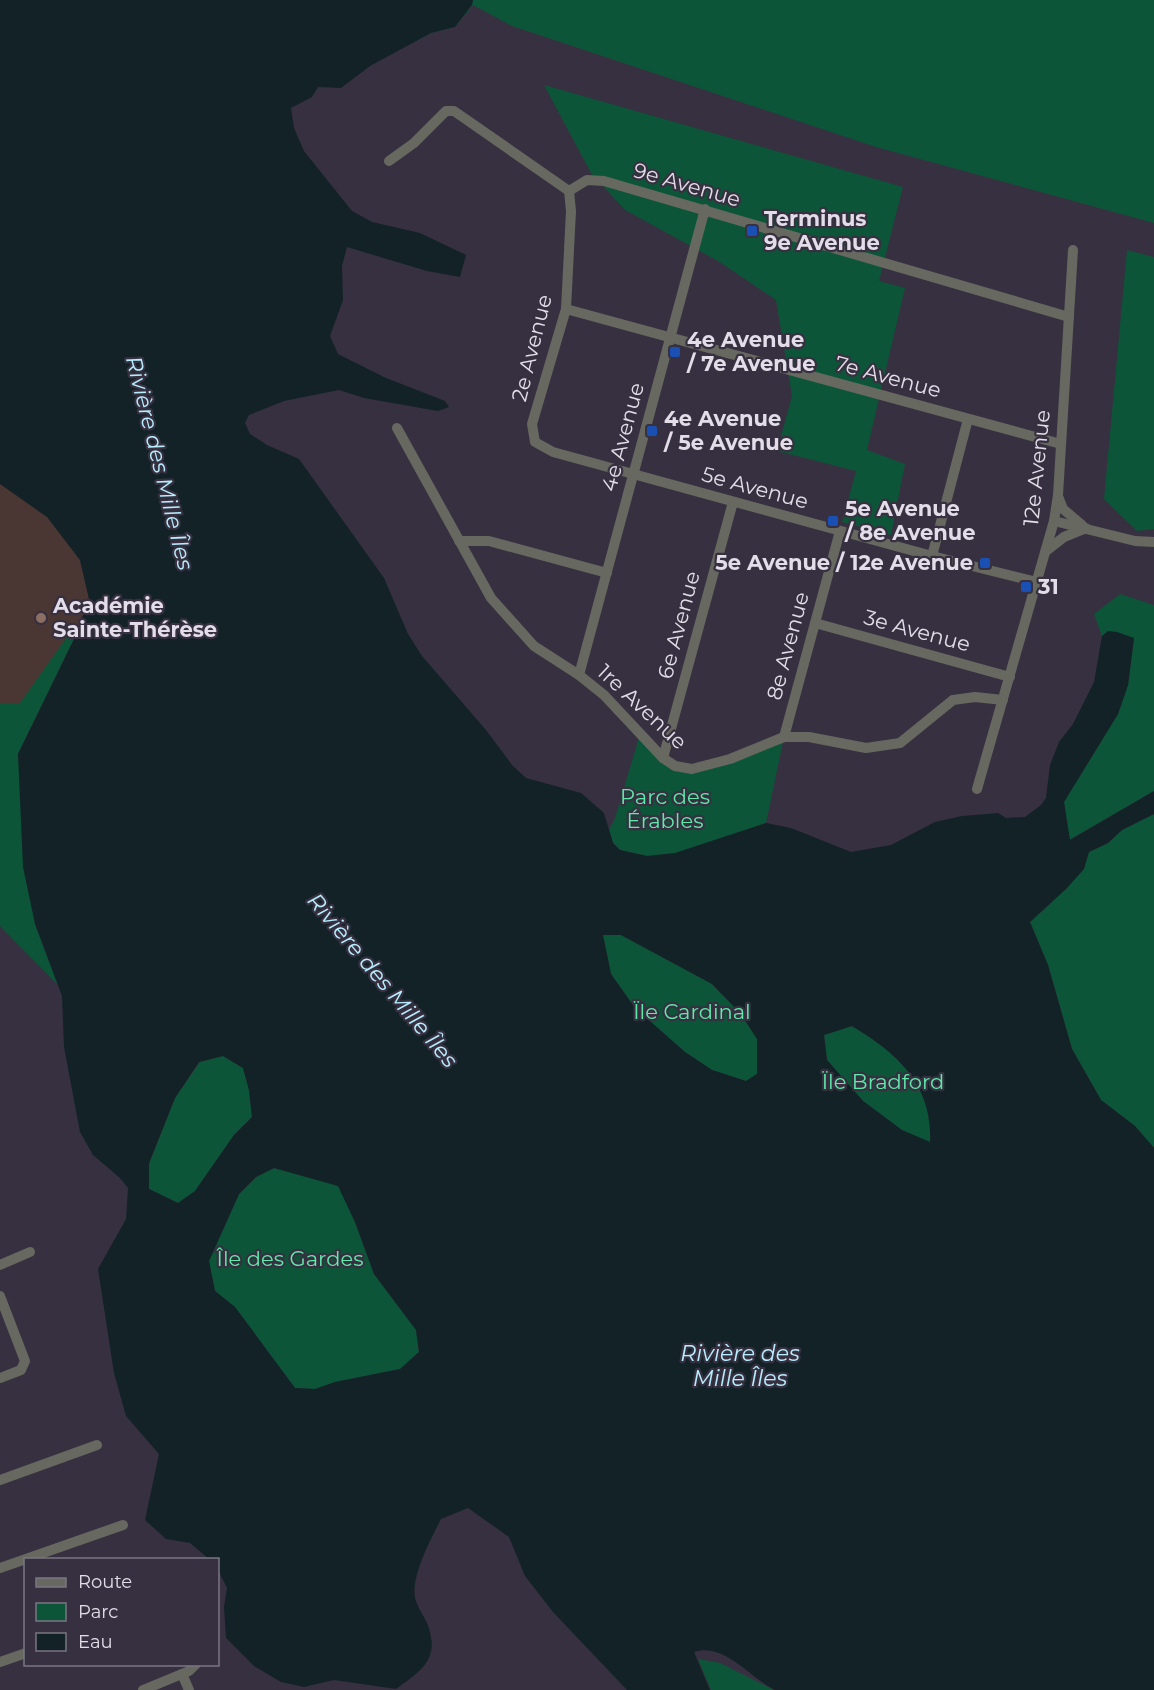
<svg xmlns="http://www.w3.org/2000/svg" width="1154" height="1690" font-family="Montserrat,sans-serif">
<style>
.education{fill:#4a3633}
.green{fill:#0d5538}
.water{fill:#122227;fill-rule:evenodd}
.lines{fill:none;stroke-linecap:round;stroke-linejoin:round}
.street{stroke:#676860;stroke-width:10}
.transit-dot{fill:#1a4fb4;stroke:#373040;stroke-width:2}
.education-dot{fill:#8d6e63;stroke:#373040;stroke-width:2}
.labels{text-anchor:middle;stroke-width:4.5;stroke-linejoin:round;paint-order:stroke}
.street-label{font-size:21px;fill:#e2dde8;stroke:#373040}
.poi-label{font-size:21px;font-weight:bold;fill:#e2dde8;stroke:#373040;text-anchor:start}
.park-label{font-size:21px;fill:#5fe9aa;stroke:#373040}
.water-label{font-size:22px;font-style:italic;fill:#b6eefe;stroke:#373040}
</style>
<rect width="100%" height="100%" fill="#373040"/>
<path class="education" d="M 0,482 L 49,516 L 80,560 L 89,599 L 75,637 L 34,726 L 0,719 Z"/>
<g class="green">
<path d="M 399,0 L 1154,0 L 1154,223 L 876,147 L 512,26 L 473,5 L 455,27 L 431,33 L 412,43 Z"/>
<path d="M 544,85 L 903,187 L 879,281 L 905,288 L 867,450 L 905,464 L 891,535 L 842,522 L 856,471 L 777,451 L 792,396 L 776,300 L 718,261 L 625,210 L 591,173 Z"/>
<path d="M 1127,250 L 1154,257 L 1154,529 L 1137,531 L 1104,499 Z"/>
<path d="M 1120,594 L 1154,605 L 1154,791 L 1069,840 L 1064,802 L 1118,714 L 1128,685 L 1134,639 L 1109,631 L 1102,636 L 1094,614 Z"/>
<path d="M 67,637 L 75,637 L 18,754 L 35,924 L 58,985 L 0,926 L 0,704 L 20,703 Z"/>
<path d="M 640,734 L 663,758 L 692,769 L 784,737 L 766,823 L 676,853 L 647,856 L 620,850 L 613,843 L 609,830 L 615,818 Z"/>
<path d="M 1154,814 L 1154,1148 L 1135,1126 L 1101,1100 L 1072,1049 L 1048,965 L 1030,922 L 1067,888 L 1089,852 L 1108,843 L 1122,830 Z"/>
<path d="M 603,935 L 621,935 L 712,984 L 741,1014 L 757,1039 L 757,1074 L 746,1081 L 712,1070 L 685,1052 L 635,1008 L 611,974 Z"/>
<path d="M 852,1026 C 900,1055 931,1083 931,1143 L 902,1130 L 863,1101 L 827,1060 L 824,1035 Z"/>
<path d="M 223,1056 L 243,1068 L 249,1090 L 252,1117 L 234,1135 L 195,1191 L 178,1203 L 149,1189 L 149,1164 L 175,1098 L 200,1062 Z"/>
<path d="M 274,1168 L 338,1185 L 355,1222 L 374,1274 L 416,1330 L 419,1352 L 400,1369 L 335,1382 L 315,1389 L 295,1388 L 235,1307 L 215,1291 L 209,1261 L 239,1194 L 256,1177 Z"/>
<path d="M 698,1659 L 720,1663 L 774,1690 L 711,1690 Z"/>
</g>
<path class="water" d="M 0,0 L 473,0 L 472,5 L 455,27 L 431,33 L 370,66 L 341,88 L 318,87 L 312,97 L 291,108 L 294,128 L 304,151 L 352,211 L 372,222 L 420,233 L 466,255 L 460,277 L 427,271 L 347,247 L 342,266 L 343,300 L 330,336 L 338,354 L 386,378 L 445,401 L 449,407 L 438,411 L 364,398 L 339,390 L 284,401 L 249,415 L 245,423 L 250,434 L 267,445 L 299,459 L 384,578 L 408,634 L 422,656 L 486,730 L 512,765 L 526,778 L 581,793 L 604,813 L 613,843 L 620,850 L 647,856 L 675,853 L 766,823 L 791,828 L 851,852 L 891,845 L 935,822 L 962,816 L 998,813 L 1006,818 L 1025,817 L 1041,805 L 1046,798 L 1050,765 L 1059,742 L 1073,724 L 1094,682 L 1102,636 L 1108,631 L 1117,632 L 1134,638 L 1128,685 L 1118,714 L 1064,802 L 1070,840 L 1154,791 L 1154,814 L 1122,830 L 1108,843 L 1089,852 L 1084,869 L 1067,888 L 1030,922 L 1048,965 L 1072,1049 L 1101,1100 L 1135,1126 L 1154,1148 L 1154,1690 L 775,1690 C 749,1677 724,1642 694,1652 L 710,1690 L 627,1690 L 553,1612 L 525,1576 L 509,1537 L 468,1508 L 441,1519 C 431,1539 411,1575 415,1598 C 417,1606 423,1615 427,1623 C 441,1659 422,1670 396,1689 L 334,1680 L 304,1687 L 281,1682 L 254,1666 L 226,1638 L 224,1607 L 227,1588 L 218,1570 L 218,1560 L 209,1559 L 190,1543 L 166,1539 L 145,1520 L 159,1454 L 126,1416 L 114,1373 L 98,1269 L 126,1219 L 128,1188 L 120,1178 L 93,1155 L 80,1132 L 64,1047 L 62,996 L 35,924 L 23,867 L 18,754 L 75,637 L 89,599 L 80,560 L 47,517 L 0,484 ZM 603,935 L 621,935 L 712,984 L 741,1014 L 757,1039 L 757,1074 L 746,1081 L 712,1070 L 685,1052 L 635,1008 L 611,974 ZM 852,1026 C 897,1053 933,1085 930,1142 L 902,1130 L 863,1101 L 827,1060 L 824,1035 ZM 223,1056 L 243,1068 L 249,1090 L 252,1117 L 234,1135 L 195,1191 L 178,1203 L 149,1189 L 149,1163 L 175,1098 L 199,1062 ZM 274,1168 L 338,1186 L 355,1222 L 374,1274 L 416,1330 L 419,1352 L 400,1369 L 335,1382 L 315,1389 L 295,1388 L 235,1307 L 215,1291 L 209,1261 L 239,1194 L 256,1177 Z"/>
<g class="lines">
<g class="street">
<path d="M 389,161 L 414,143 L 446,111 L 454,111 L 569,191"/>
<path d="M 569,191 L 571,211 L 566,309 L 532,424 L 535,442 L 553,452 L 932,556 L 1037,582"/>
<path d="M 569,191 L 587,180 L 604,181 L 1069,317"/>
<path d="M 566,309 L 1061,444"/>
<path d="M 397,428 L 491,598 L 534,646 L 579,675 L 604,695 L 663,758 L 675,766 L 692,769 L 730,759 L 784,737 L 809,737 L 866,748 L 900,743 L 953,700 L 975,697 L 1003,700"/>
<path d="M 1058,496 L 1063,509 L 1082,525"/>
<path d="M 1054,521 L 1135,541 L 1154,542"/>
<path d="M 459,541 L 489,541 L 607,573"/>
<path d="M 1046,551 L 1064,537 L 1086,528"/>
<path d="M 932,556 L 968,419"/>
<path d="M 815,623 L 1010,677"/>
<path d="M 579,675 L 705,209"/>
<path d="M 784,737 L 840,531"/>
<path d="M 663,758 L 733,502"/>
<path d="M 977,789 L 1054,521 L 1058,495 L 1073,250"/>
<path d="M 0,1265 L 30,1252"/>
<path d="M 0,1296 L 25,1361 L 21,1370 L 0,1378"/>
<path d="M 0,1480 L 97,1445"/>
<path d="M 0,1568 L 123,1525"/>
<path d="M 0,1662 L 26,1653"/>
<path d="M 182,1674 L 189,1690"/>
<path d="M 143,1690 L 189,1671 L 196,1664"/>
</g>
</g>
<g class="transit-dot">
<rect x="746" y="225" width="12" height="12" rx="3"/>
<rect x="669" y="346" width="12" height="12" rx="3"/>
<rect x="646" y="425" width="12" height="12" rx="3"/>
<rect x="827" y="515" width="12" height="12" rx="3"/>
<rect x="979" y="557" width="12" height="12" rx="3"/>
<rect x="1020" y="581" width="12" height="12" rx="3"/>
</g>
<circle class="education-dot" cx="41" cy="618" r="6"/>
<g class="labels">
<g class="street-label">
<text transform="translate(687 185) rotate(16)" y="7">9e Avenue</text>
<text transform="translate(532 348) rotate(-76)" y="7">2e Avenue</text>
<text transform="translate(888 377) rotate(15)" y="7">7e Avenue</text>
<text transform="translate(623 437) rotate(-75)" y="7">4e Avenue</text>
<text transform="translate(1037 468) rotate(-84)" y="7">12e Avenue</text>
<text transform="translate(755 488) rotate(15)" y="7">5e Avenue</text>
<text transform="translate(679 625) rotate(-75)" y="7">6e Avenue</text>
<text transform="translate(917 631) rotate(15)" y="7">3e Avenue</text>
<text transform="translate(788 646) rotate(-75)" y="7">8e Avenue</text>
<text transform="translate(642 707) rotate(43)" y="7">1re Avenue</text>
</g>
<g class="poi-label">
<text x="764" y="226">Terminus<tspan x="764" dy="24">9e Avenue</tspan></text>
<text x="687" y="347">4e Avenue<tspan x="687" dy="24">/ 7e Avenue</tspan></text>
<text x="664" y="426">4e Avenue<tspan x="664" dy="24">/ 5e Avenue</tspan></text>
<text x="845" y="516">5e Avenue<tspan x="845" dy="24">/ 8e Avenue</tspan></text>
<text x="973" y="570" text-anchor="end">5e Avenue / 12e Avenue</text>
<text x="1038" y="594">31</text>
<text x="53" y="613">Académie<tspan x="53" dy="24">Sainte-Thérèse</tspan></text>
</g>
<g class="park-label">
<text x="665" y="804">Parc des<tspan x="665" dy="24">Érables</tspan></text>
<text x="692" y="1019">Ïle Cardinal</text>
<text x="883" y="1089">Ïle Bradford</text>
<text x="290" y="1266">Île des Gardes</text>
</g>
<g class="water-label">
<text transform="translate(160 463) rotate(76)" y="8">Rivière des Mille Îles</text>
<text transform="translate(383 980) rotate(50)" y="8">Rivière des Mille Îles</text>
<text x="740" y="1361">Rivière des<tspan x="740" dy="25">Mille Îles</tspan></text>
</g>
</g>
<rect x="24" y="1558" width="195" height="108" fill="#373040" stroke="#7b7583" stroke-width="1.5"/>
<rect x="36" y="1578" width="30" height="9" fill="#676860" stroke="#7b7583" stroke-width="1.5"/>
<text x="78" y="1588" font-size="18" fill="#e2dde8">Route</text>
<rect x="36" y="1603" width="30" height="18" fill="#0d5538" stroke="#7b7583" stroke-width="1.5"/>
<text x="78" y="1618" font-size="18" fill="#e2dde8">Parc</text>
<rect x="36" y="1633" width="30" height="18" fill="#122227" stroke="#7b7583" stroke-width="1.5"/>
<text x="78" y="1648" font-size="18" fill="#e2dde8">Eau</text>
</svg>
